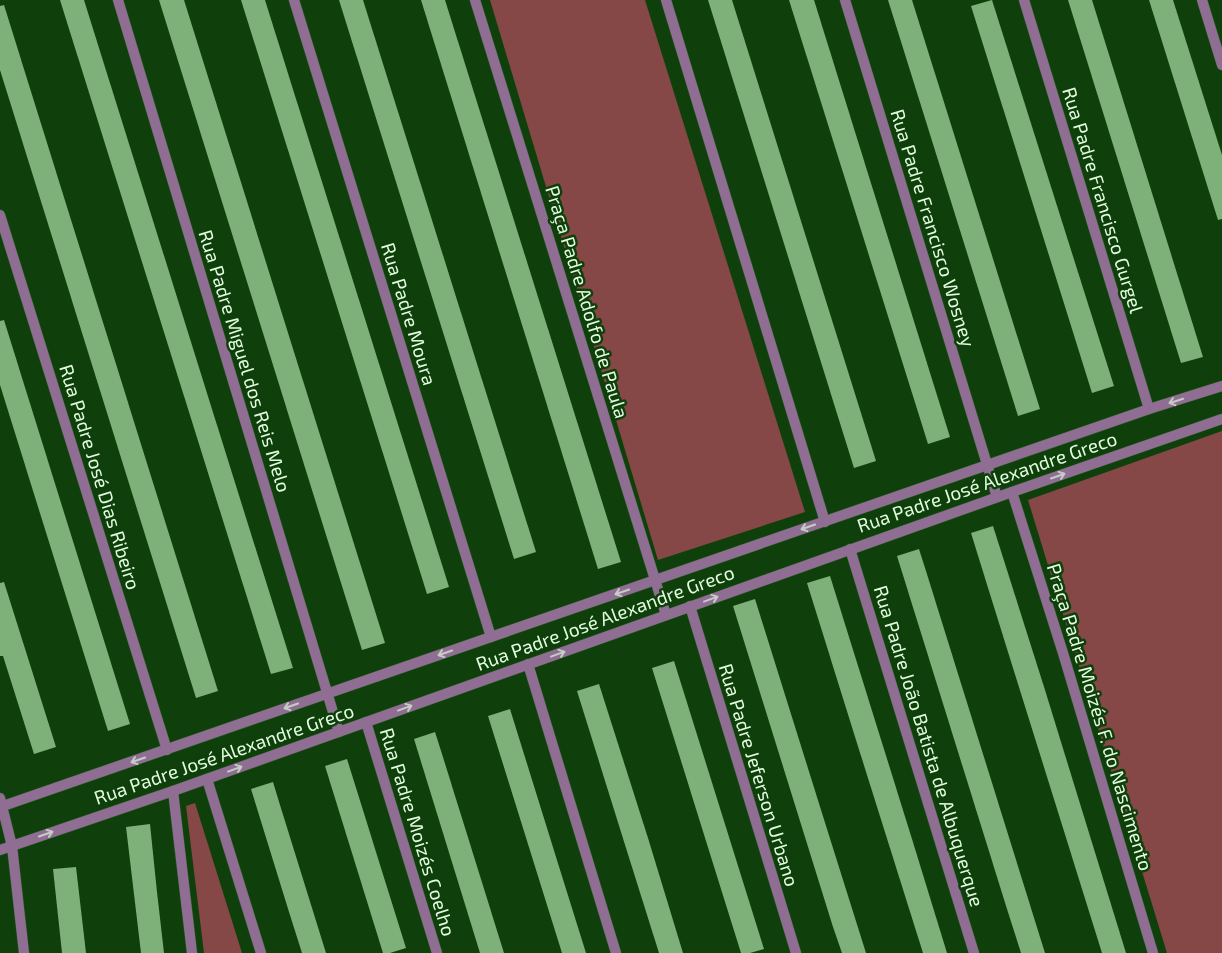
<svg xmlns="http://www.w3.org/2000/svg" width="1222" height="953" font-family="'Exo 2',sans-serif">
<style>
.green{fill:#854847}
.building{fill:#7eb079}
.lines{fill:none;stroke-linecap:round;stroke-linejoin:round}
.minor-casing{stroke:#315d2d;stroke-width:11}
.tertiary-casing{stroke:#315d2d;stroke-width:11}
.minor{stroke:#906e94;stroke-width:10}
.tertiary{stroke:#906e94;stroke-width:10}
.oneway{stroke:#c6cbc5}
.labels{text-anchor:middle;stroke-width:5;stroke-linejoin:round;paint-order:stroke}
.street-label{font-size:19px;fill:#e3fde0;stroke:#0f3f0b}
</style>
<rect width="100%" height="100%" fill="#0f3f0b"/>
<g class="green">
<path d="M 490,0 L 645,0 L 805,512 L 658,560 Z"/>
<path d="M 1222,431 L 1222,953 L 1167,953 L 1028,500 Z"/>
<path d="M 195,803 L 242,953 L 204,953 L 186,806 Z"/>
</g>
<g class="building">
<path d="M 60,0 L 84,0 L 293,668 L 271,674 Z"/>
<path d="M 159,0 L 184,0 L 385,643 L 362,650 Z"/>
<path d="M 241,0 L 265,0 L 449,587 L 427,594 Z"/>
<path d="M 339,0 L 363,0 L 536,552 L 514,559 Z"/>
<path d="M 421,0 L 445,0 L 621,562 L 598,569 Z"/>
<path d="M 708,0 L 732,0 L 876,461 L 854,468 Z"/>
<path d="M 789,0 L 814,0 L 950,437 L 928,444 Z"/>
<path d="M 888,0 L 912,0 L 1040,409 L 1018,416 Z"/>
<path d="M 992,0 L 1114,386 L 1092,393 L 971,6 Z"/>
<path d="M 1068,0 L 1092,0 L 1203,357 L 1181,363 Z"/>
<path d="M 1149,0 L 1173,0 L 1222,155 L 1222,219 L 1218,220 Z"/>
<path d="M 4,5 L 218,691 L 196,698 L 0,70 L 0,6 Z"/>
<path d="M 4,320 L 130,724 L 108,731 L 0,385 L 0,321 Z"/>
<path d="M 993,526 L 1045,690 L 1126,953 L 1102,953 L 989,591 L 971,533 Z"/>
<path d="M 919,549 L 926,571 L 1045,953 L 1021,953 L 1007,909 L 897,556 Z"/>
<path d="M 830,576 L 912,839 L 947,953 L 923,953 L 856,740 L 807,583 Z"/>
<path d="M 4,582 L 56,747 L 34,754 L 3,656 L 0,656 L 0,583 Z"/>
<path d="M 755,599 L 827,829 L 866,953 L 842,953 L 833,927 L 733,606 Z"/>
<path d="M 674,661 L 764,949 L 750,953 L 741,953 L 652,668 Z"/>
<path d="M 599,684 L 648,838 L 683,953 L 659,953 L 626,848 L 577,691 Z"/>
<path d="M 510,709 L 561,873 L 586,953 L 562,953 L 547,905 L 488,716 Z"/>
<path d="M 435,732 L 442,754 L 504,953 L 480,953 L 414,739 Z"/>
<path d="M 347,759 L 406,948 L 390,953 L 383,953 L 325,766 Z"/>
<path d="M 273,782 L 280,805 L 326,953 L 302,953 L 289,912 L 251,789 Z"/>
<path d="M 150,824 L 157,892 L 164,953 L 141,953 L 126,827 Z"/>
<path d="M 76,867 L 86,953 L 62,953 L 53,869 Z"/>
</g>
<g class="lines">
<defs>
<g id="minor">
<path d="M 118,0 L 339,732"/>
<path d="M 294,0 L 491,637"/>
<path d="M 475,0 L 666,615"/>
<path d="M 666,0 L 825,522"/>
<path d="M 845,0 L 997,497"/>
<path d="M 1024,0 L 1149,409"/>
<path d="M 1202,0 L 1222,65"/>
<path d="M 0,215 L 167,750"/>
<path d="M 1012,492 L 1063,653 L 1153,953"/>
<path d="M 850,549 L 974,953"/>
<path d="M 690,606 L 796,953"/>
<path d="M 528,664 L 616,953"/>
<path d="M 366,722 L 437,953"/>
<path d="M 207,779 L 261,953"/>
<path d="M 173,791 L 192,953"/>
<path d="M 0,798 L 12,846 L 24,953"/>
</g>
<g id="tertiary">
<path d="M 0,807 L 1149,409 L 1222,386"/>
<path d="M 0,850 L 173,791 L 1012,492 L 1222,419"/>
</g>
</defs>
<use href="#minor" class="minor-casing"/>
<use href="#tertiary" class="tertiary-casing"/>
<use href="#minor" class="minor"/>
<use href="#tertiary" class="tertiary"/>
</g>
<defs><path id="oneway-shaft" d="M-6 0H5M1.5-3L5.5 0L1.5 3" fill="none" stroke-width="1.6" stroke-linecap="round" stroke-linejoin="round" transform="scale(1.25)"/></defs>
<g class="oneway">
<use href="#oneway-shaft" transform="translate(1176 401) rotate(162)"/>
<use href="#oneway-shaft" transform="translate(1058 476) rotate(-19)"/>
<use href="#oneway-shaft" transform="translate(808 527) rotate(161)"/>
<use href="#oneway-shaft" transform="translate(622 592) rotate(161)"/>
<use href="#oneway-shaft" transform="translate(711 599) rotate(-20)"/>
<use href="#oneway-shaft" transform="translate(445 653) rotate(161)"/>
<use href="#oneway-shaft" transform="translate(558 654) rotate(-20)"/>
<use href="#oneway-shaft" transform="translate(291 706) rotate(161)"/>
<use href="#oneway-shaft" transform="translate(405 708) rotate(-20)"/>
<use href="#oneway-shaft" transform="translate(138 760) rotate(161)"/>
<use href="#oneway-shaft" transform="translate(235 769) rotate(-20)"/>
<use href="#oneway-shaft" transform="translate(46 834) rotate(-19)"/>
</g>
<g class="labels">
<g class="street-label">
<text transform="translate(1103 200) rotate(73)" y="7">Rua Padre Francisco Gurgel</text>
<text transform="translate(933 228) rotate(73)" y="7">Rua Padre Francisco Wosney</text>
<text transform="translate(587 302) rotate(73)" y="7">Praça Padre Adolfo de Paula</text>
<text transform="translate(409 314) rotate(73)" y="7">Rua Padre Moura</text>
<text transform="translate(245 361) rotate(73)" y="7">Rua Padre Miguel dos Reis Melo</text>
<text transform="translate(100 477) rotate(73)" y="7">Rua Padre José Dias Ribeiro</text>
<text transform="translate(987 482) rotate(-19)" y="7">Rua Padre José Alexandre Greco</text>
<text transform="translate(605 618) rotate(-20)" y="7">Rua Padre José Alexandre Greco</text>
<text transform="translate(1100 717) rotate(73)" y="7">Praça Padre Moizés F. do Nascimento</text>
<text transform="translate(929 746) rotate(73)" y="7">Rua Padre João Batista de Albuquerque</text>
<text transform="translate(224 754) rotate(-19)" y="7">Rua Padre José Alexandre Greco</text>
<text transform="translate(759 775) rotate(73)" y="7">Rua Padre Jeferson Urbano</text>
<text transform="translate(418 832) rotate(73)" y="7">Rua Padre Moizés Coelho</text>
</g>
</g>
</svg>
